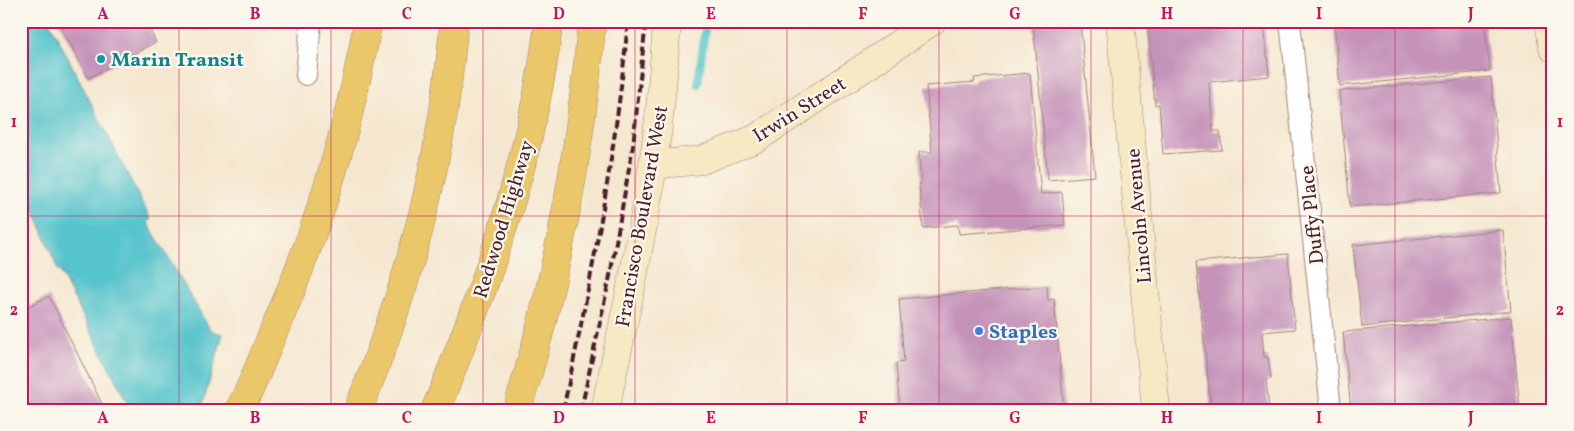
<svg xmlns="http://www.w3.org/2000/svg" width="1574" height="431" font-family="Vollkorn,serif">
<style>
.water{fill:#56c4cc;stroke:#50727c}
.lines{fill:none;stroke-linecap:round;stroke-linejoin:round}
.stream{stroke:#56c4cc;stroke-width:8}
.building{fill:#c593b9}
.street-casing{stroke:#a0837d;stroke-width:22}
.secondary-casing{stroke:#a0837d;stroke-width:29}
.highway-casing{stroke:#a0837d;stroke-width:29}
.street{stroke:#fff;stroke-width:20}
.secondary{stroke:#f7e9c3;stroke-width:28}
.highway{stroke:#eac769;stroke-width:28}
.rail{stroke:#4a1f2b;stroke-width:4;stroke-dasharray:8 4;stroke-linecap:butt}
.grid{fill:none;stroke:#c2185b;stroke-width:1;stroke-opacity:0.55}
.culture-dot{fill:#0f9aa8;stroke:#fbf7ec;stroke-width:2}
.shop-dot{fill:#3f7fe0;stroke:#fbf7ec;stroke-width:2}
.labels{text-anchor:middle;stroke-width:4.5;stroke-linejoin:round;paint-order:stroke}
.culture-label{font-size:20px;font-weight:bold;fill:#0d838f;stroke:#fbf7ec;text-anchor:start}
.street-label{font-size:20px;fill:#4a1f2b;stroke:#fbf7ec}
.shop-label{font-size:20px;font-weight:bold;fill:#366cbe;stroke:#fbf7ec;text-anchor:start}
.neatline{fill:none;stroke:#c2185b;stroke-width:2}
.grid-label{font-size:16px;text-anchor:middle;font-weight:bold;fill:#c2185b}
</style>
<rect width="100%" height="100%" fill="#fbf7ec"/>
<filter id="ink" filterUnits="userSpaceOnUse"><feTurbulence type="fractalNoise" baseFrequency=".02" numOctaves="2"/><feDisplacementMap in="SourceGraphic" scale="10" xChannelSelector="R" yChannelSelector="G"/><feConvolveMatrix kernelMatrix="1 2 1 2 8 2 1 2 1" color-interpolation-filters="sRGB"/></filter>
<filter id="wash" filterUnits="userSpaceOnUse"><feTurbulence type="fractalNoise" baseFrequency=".0096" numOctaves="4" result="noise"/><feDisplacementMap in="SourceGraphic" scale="20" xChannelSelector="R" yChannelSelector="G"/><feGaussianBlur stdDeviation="1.12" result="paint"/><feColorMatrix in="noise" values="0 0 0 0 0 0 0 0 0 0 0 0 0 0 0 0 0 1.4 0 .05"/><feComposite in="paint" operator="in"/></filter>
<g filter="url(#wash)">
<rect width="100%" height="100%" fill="#f5e7cf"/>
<path class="water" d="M 21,21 L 49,21 L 151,220 L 148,223 L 211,331 L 223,334 L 201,410 L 131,410 L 60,271 L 58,270 L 36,214 L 21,190 Z"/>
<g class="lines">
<path class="stream" d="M 698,84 L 706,21"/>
</g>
<g id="blocks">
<g class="building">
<path d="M 58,21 L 145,21 L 156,42 L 88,78 Z"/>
<path d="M 1033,21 L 1080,21 L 1095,176 L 1048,180 Z"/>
<path d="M 1147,21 L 1264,21 L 1269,76 L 1209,82 L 1213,131 L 1220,131 L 1222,150 L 1163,154 L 1159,104 L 1155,105 Z"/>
<path d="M 1334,21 L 1484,21 L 1490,71 L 1340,86 Z"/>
<path d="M 1030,73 L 1041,194 L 1062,192 L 1065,225 L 959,234 L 958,225 L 923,228 L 919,183 L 921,183 L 919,152 L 932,152 L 926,86 L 975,82 L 974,78 Z"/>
<path d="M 1491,77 L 1501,193 L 1350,207 L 1339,91 Z"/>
<path d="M 1503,230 L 1511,311 L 1362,327 L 1353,245 Z"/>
<path d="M 1288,254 L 1295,329 L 1262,332 L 1264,357 L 1268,357 L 1271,379 L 1266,380 L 1269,410 L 1211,410 L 1196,262 Z"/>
<path d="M 1047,286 L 1048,300 L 1054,299 L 1064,410 L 900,410 L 896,363 L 904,362 L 899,299 Z"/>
<path d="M 49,296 L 105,410 L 21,410 L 21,310 Z"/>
<path d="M 1511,317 L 1520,410 L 1351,410 L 1343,332 Z"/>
</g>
</g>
</g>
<g filter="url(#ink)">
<use href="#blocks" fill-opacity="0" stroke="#a0837d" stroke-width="1"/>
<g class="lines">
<defs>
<g id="street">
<path d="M 1290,21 L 1331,410"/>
<path d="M 306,75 L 311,21"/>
</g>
<g id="secondary">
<path d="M 1120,21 L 1156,410"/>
<path d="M 1549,21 L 1553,48"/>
<path d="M 653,165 L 702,160 L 755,139 L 862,69 L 932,21"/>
<path d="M 605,410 C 622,328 641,247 653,164 C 660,117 664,69 667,21"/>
</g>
<g id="highway">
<path d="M 239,410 C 252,387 260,364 270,340 C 315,238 349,131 368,21"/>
<path d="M 358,410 C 409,286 444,155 454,21"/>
<path d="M 435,410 C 448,381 459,351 470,322 C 507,225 537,124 549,21"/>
<path d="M 517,410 C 557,283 580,153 592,21"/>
</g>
</defs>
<use href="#street" class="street-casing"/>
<use href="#secondary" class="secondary-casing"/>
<use href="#highway" class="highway-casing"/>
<use href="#street" class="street"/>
<use href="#secondary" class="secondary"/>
<use href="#highway" class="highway"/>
<g class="rail">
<path d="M 563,410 C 591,281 616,153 628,21"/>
<path d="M 581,410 L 610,276 L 633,146 L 646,21"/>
</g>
</g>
</g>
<path class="grid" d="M 179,21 L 179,410M 331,21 L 331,410M 483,21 L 483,410M 635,21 L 635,410M 787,21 L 787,410M 939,21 L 939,410M 1091,21 L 1091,410M 1243,21 L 1243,410M 1395,21 L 1395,410M 21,216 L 1553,216"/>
<circle class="culture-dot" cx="101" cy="59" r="5"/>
<circle class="shop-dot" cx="979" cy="331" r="5"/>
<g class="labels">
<g class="culture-label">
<text x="111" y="66">Marin Transit</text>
</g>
<g class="street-label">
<text transform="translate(799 109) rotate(-32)" y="7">Irwin Street</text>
<text transform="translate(1311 215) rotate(-96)" y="7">Duffy Place</text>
<text transform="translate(641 216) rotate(-80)" y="7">Francisco Boulevard West</text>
<text transform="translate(1138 216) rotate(-95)" y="7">Lincoln Avenue</text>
<text transform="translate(503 219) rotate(-73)" y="7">Redwood Highway</text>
</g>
<g class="shop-label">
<text x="989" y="338">Staples</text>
</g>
</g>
<rect width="1574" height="431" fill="none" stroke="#fbf7ec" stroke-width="55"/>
<rect x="28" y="28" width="1518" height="376" class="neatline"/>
<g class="grid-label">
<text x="103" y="19">A</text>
<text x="255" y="19">B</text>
<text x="407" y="19">C</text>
<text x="559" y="19">D</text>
<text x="711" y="19">E</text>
<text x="863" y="19">F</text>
<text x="1015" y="19">G</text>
<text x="1167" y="19">H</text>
<text x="1319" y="19">I</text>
<text x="1471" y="19">J</text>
<text x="14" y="127">1</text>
<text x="1560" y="127">1</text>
<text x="14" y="315">2</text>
<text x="1560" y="315">2</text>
<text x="103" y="423">A</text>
<text x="255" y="423">B</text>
<text x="407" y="423">C</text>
<text x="559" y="423">D</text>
<text x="711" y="423">E</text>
<text x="863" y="423">F</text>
<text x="1015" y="423">G</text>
<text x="1167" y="423">H</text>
<text x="1319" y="423">I</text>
<text x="1471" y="423">J</text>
</g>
</svg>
